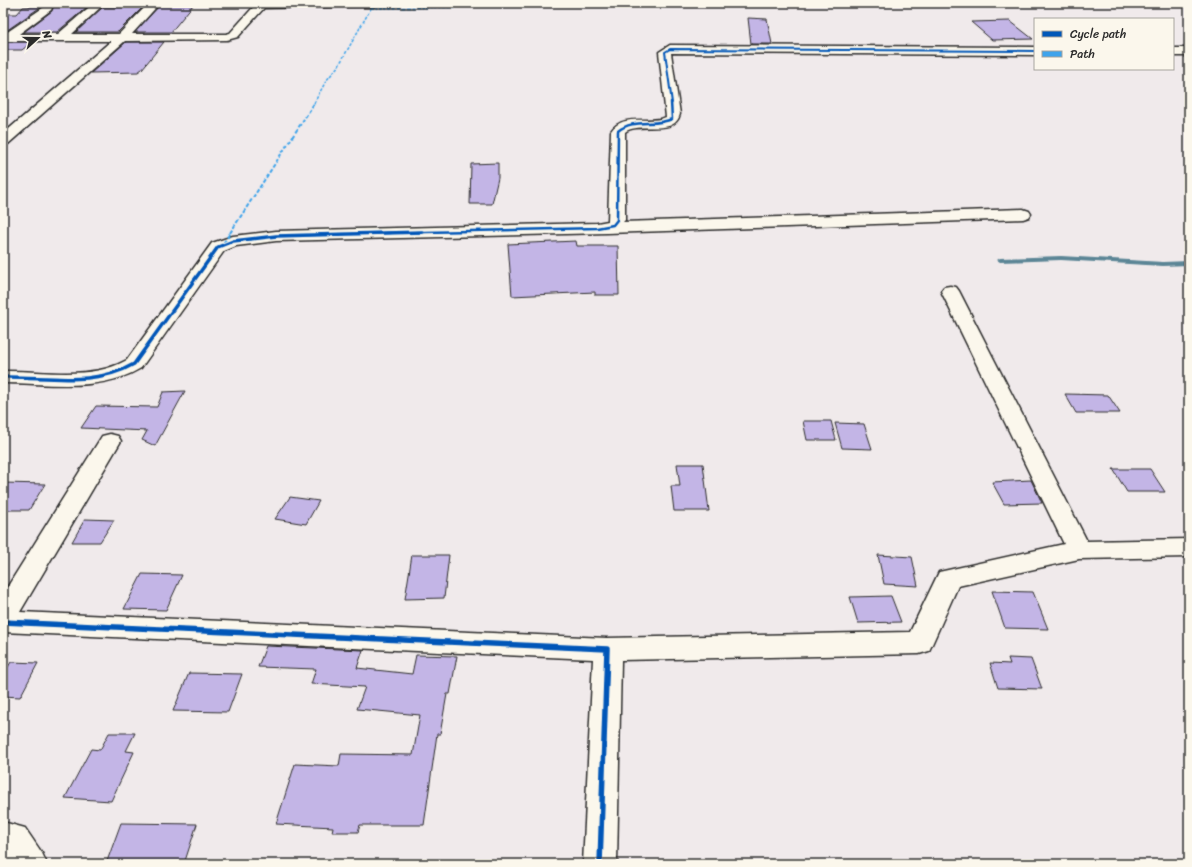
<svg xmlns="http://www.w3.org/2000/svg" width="1192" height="867" font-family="Sriracha,sans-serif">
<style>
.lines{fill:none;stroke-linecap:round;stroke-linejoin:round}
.stream{fill:#5c8696;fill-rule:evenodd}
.building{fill:#c3b5e6;stroke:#2b2b2b}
.minor-casing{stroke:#2b2b2b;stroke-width:3}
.minor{fill:#fbf7ec;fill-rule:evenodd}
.quiet-far2{stroke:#3ea3eb;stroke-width:1.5;stroke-dasharray:3 1.5;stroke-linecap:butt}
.quiet-far1{stroke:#3ea3eb;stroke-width:2;stroke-dasharray:4 2;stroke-linecap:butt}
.quiet{stroke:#3ea3eb;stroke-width:2.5;stroke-dasharray:5 2.5;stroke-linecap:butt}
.cycleway-far3-casing{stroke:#fbf7ec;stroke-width:3.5}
.cycleway-far2-casing{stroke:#fbf7ec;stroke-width:4}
.cycleway-far1-casing{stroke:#fbf7ec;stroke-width:5.5}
.cycleway-casing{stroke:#fbf7ec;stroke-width:8}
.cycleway-far3{stroke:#0057b8;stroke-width:2}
.cycleway-far2{stroke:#0057b8;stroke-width:2.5}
.cycleway-far1{stroke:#0057b8;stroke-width:3.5}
.cycleway{stroke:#0057b8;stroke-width:5.5}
</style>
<rect width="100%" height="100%" fill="#f0eaeb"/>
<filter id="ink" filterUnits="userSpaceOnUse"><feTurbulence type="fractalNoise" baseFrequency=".025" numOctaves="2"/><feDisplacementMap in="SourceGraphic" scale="8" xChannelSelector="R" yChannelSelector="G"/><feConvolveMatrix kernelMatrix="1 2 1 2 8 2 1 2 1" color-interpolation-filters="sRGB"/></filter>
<g filter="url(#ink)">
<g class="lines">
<path class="stream" d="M 1061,256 L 1163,262 L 1189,261 L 1189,265 L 1163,266 L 1061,260 L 1000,262 L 997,260 L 1000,258 Z"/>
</g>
<g class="building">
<path d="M 160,5 L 193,5 L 171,32 L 135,32 Z"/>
<path d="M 42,6 L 3,33 L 3,14 L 17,14 L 23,7 Z"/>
<path d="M 53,6 L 87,7 L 57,32 L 24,32 L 52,11 Z"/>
<path d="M 103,7 L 143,7 L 118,32 L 76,32 Z"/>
<path d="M 748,18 L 767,19 L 772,44 L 751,44 Z"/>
<path d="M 1010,21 L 1033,39 L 992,40 L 971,22 Z"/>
<path d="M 3,42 L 32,42 L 22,50 L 3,50 Z"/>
<path d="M 126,42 L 164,42 L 142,69 L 138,72 L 91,73 Z"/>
<path d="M 498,163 L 498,178 L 492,204 L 470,204 L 471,164 Z"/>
<path d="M 576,241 L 577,246 L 618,246 L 619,295 L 595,295 L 595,292 L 512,296 L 508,244 Z"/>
<path d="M 185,391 L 155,446 L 142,440 L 147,431 L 81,428 L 96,406 L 157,407 L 163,392 Z"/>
<path d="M 1065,394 L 1108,395 L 1120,413 L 1076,413 Z"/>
<path d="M 803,421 L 831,421 L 836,440 L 807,440 Z"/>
<path d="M 835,423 L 864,424 L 872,449 L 842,448 Z"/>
<path d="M 677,464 L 703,464 L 709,511 L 674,511 L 671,486 L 680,486 Z"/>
<path d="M 1113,469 L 1150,469 L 1165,492 L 1127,492 Z"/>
<path d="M 1031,480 L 1042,503 L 1004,504 L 992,482 Z"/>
<path d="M 3,483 L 45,484 L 29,510 L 3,510 Z"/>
<path d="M 290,497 L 319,501 L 306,524 L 275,519 Z"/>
<path d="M 85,519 L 114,520 L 100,542 L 72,542 Z"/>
<path d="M 412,555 L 449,555 L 444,598 L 405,599 Z"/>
<path d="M 878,555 L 912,557 L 918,586 L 884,584 Z"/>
<path d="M 142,574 L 182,575 L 166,610 L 124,609 Z"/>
<path d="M 992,591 L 1033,592 L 1048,629 L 1005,628 Z"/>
<path d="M 891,596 L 901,622 L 858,623 L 850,597 Z"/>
<path d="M 266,646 L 363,650 L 357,668 L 412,674 L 416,655 L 457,656 L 450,694 L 447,694 L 440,734 L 437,734 L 424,825 L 360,825 L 358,832 L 332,832 L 333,827 L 276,824 L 295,764 L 339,766 L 341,754 L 413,755 L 420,715 L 357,709 L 365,687 L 311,684 L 316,669 L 258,667 Z"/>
<path d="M 1008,658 L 1031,659 L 1042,689 L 998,688 L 990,663 L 1010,664 Z"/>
<path d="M 11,662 L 38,663 L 20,697 L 3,696 L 3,675 Z"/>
<path d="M 189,673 L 242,674 L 228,712 L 173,711 Z"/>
<path d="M 109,733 L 135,733 L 126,751 L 134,752 L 111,801 L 65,798 L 91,749 L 100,750 Z"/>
<path d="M 121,823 L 197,824 L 184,864 L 106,864 Z"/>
</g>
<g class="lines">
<defs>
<g id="minor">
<path d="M 94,3 L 105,3 L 72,34 L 119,34 L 149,3 L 160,3 L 132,34 L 226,34 L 230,33 L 257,3 L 379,3 L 374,6 L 264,8 L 238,37 L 227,40 L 125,41 L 8,144 L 3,145 L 3,134 L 111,41 L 3,41 L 3,35 L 47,5 L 51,6 L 52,8 L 51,10 L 19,34 L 58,34 Z"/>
<path d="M 670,45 L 1035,47 L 1035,55 L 672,53 L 671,53 L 680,114 C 675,137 639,121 625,132 L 625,220 L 623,222 L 1023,209 L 1029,211 L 1031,214 L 1029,217 L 1023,219 L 607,233 L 276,241 L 236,246 L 224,251 L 141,368 C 100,393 49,383 3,383 L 3,371 C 43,370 90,381 127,360 L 212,243 L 233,236 L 276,231 L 597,223 L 608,221 L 611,131 C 624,112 649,125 666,117 L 659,52 Z"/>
<rect x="1173" y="48" width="16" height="8"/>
<path d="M 950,286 L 956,287 L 959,291 L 1087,541 L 1189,539 L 1189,557 L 1079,559 L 958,586 L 929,651 L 919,654 L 621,660 L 617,864 L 583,864 L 593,659 L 3,632 L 3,594 L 102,436 L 110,434 L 118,436 L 121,441 L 20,612 L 607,638 L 910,632 L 939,572 L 1064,544 L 941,291 L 944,287 Z"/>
<path d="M 3,822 L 25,828 L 42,853 L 47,864 L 11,864 L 3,852 Z"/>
</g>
</defs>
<use href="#minor" class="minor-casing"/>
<use href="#minor" class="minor"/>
<g class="quiet-far2">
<path d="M 371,8 L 463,7"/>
<path d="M 314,103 L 326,81 L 339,65 L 374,3"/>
</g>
<path class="quiet-far1" d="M 230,233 L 315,102"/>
<path class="quiet" d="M 223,244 L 231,232"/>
<defs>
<path id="cycleway-far3" d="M 672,103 L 665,52 L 670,49 L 1035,51"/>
<path id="cycleway-far2" d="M 382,233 L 597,228 L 613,225 L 617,220 L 618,131 C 633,118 655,127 672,119 L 671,102"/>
<path id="cycleway-far1" d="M 3,377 C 46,376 95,387 134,364 L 218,247 L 233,241 L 276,236 L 422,232"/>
<path id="cycleway" d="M 3,622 L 607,649 L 600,864"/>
</defs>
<use href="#cycleway-far3" class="cycleway-far3-casing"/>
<use href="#cycleway-far2" class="cycleway-far2-casing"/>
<use href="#cycleway-far1" class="cycleway-far1-casing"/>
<use href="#cycleway" class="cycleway-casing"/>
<use href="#cycleway-far3" class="cycleway-far3"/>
<use href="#cycleway-far2" class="cycleway-far2"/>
<use href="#cycleway-far1" class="cycleway-far1"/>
<use href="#cycleway" class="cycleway"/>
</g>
</g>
<rect width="1192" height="867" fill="none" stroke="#fbf7ec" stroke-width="16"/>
<rect x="8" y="8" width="1176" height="851" fill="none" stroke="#2b2b2b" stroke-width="1.5" filter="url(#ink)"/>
<rect x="1034" y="18" width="140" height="52" fill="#fbf7ec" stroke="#a8a59f"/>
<rect x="1042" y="31" width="20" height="6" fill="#0057b8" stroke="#a8a59f"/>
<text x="1070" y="38" font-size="12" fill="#2b2b2b">Cycle path</text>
<rect x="1042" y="51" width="20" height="6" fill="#3ea3eb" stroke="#a8a59f"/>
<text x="1070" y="58" font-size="12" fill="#2b2b2b">Path</text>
<g transform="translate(38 38) rotate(69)" stroke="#fbf7ec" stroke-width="3" paint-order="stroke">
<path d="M0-3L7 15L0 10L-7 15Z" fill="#2b2b2b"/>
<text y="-6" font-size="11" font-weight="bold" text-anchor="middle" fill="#2b2b2b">N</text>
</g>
</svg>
